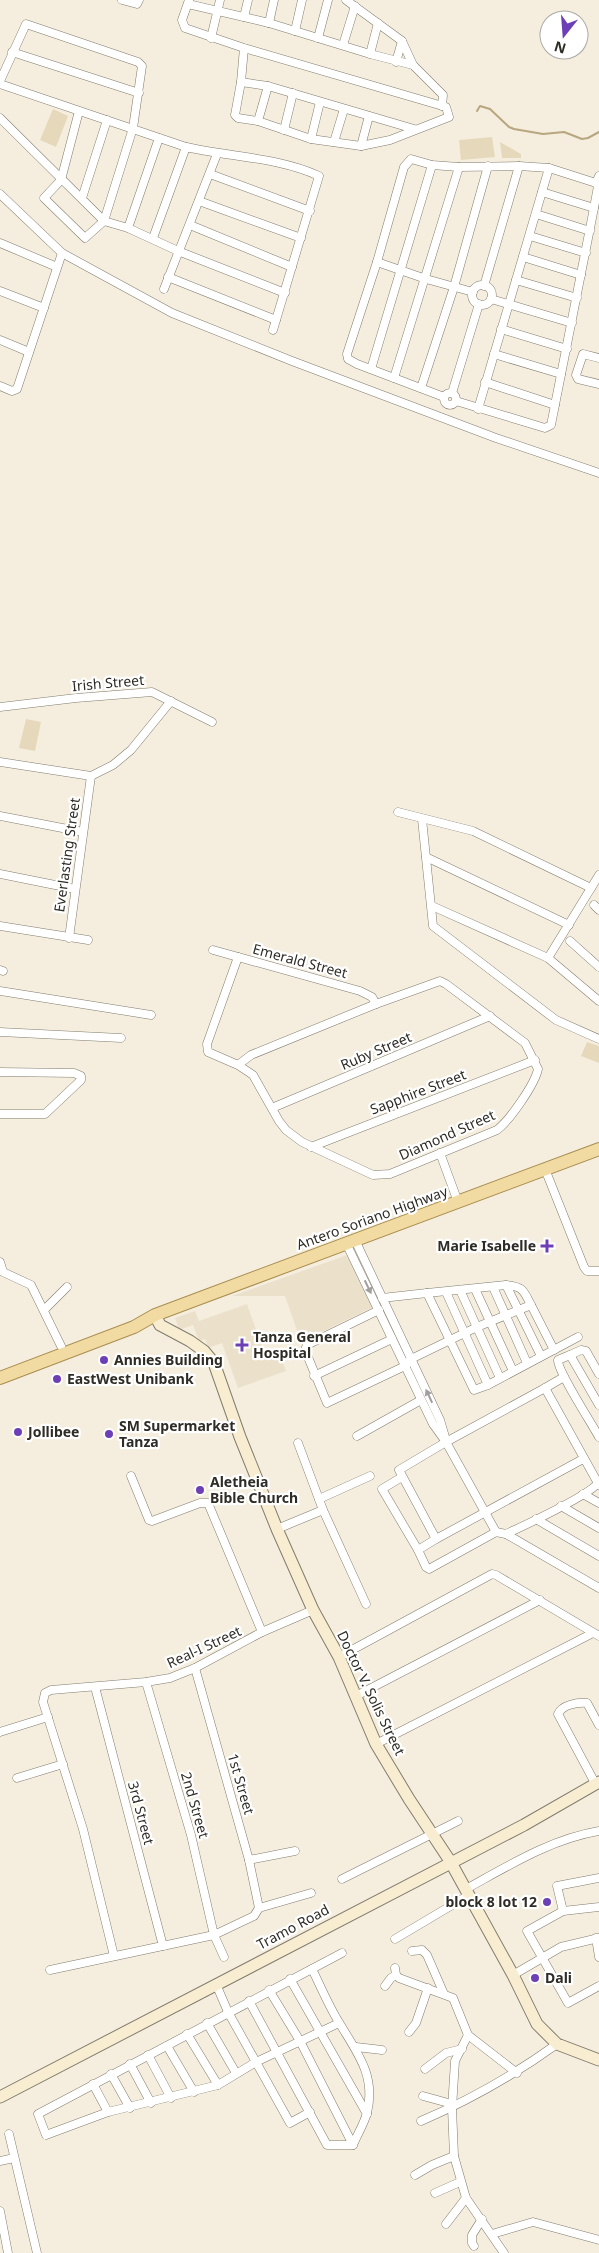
<svg xmlns="http://www.w3.org/2000/svg" width="599" height="2253" font-family="'Noto Sans',sans-serif">
<style>
.built{fill:#ebe1cb}
.green{fill:#e6d9bb}
.lines{fill:none;stroke-linecap:round;stroke-linejoin:round}
.stream{stroke:#b8a67e;stroke-width:2}
.street-casing{stroke:#827c6e;stroke-width:9}
.secondary-casing{stroke:#827c6e;stroke-width:13}
.primary-casing{stroke:#a88e4f;stroke-width:14}
.street{stroke:#fff;stroke-width:8}
.secondary{stroke:#f8edd1;stroke-width:11}
.primary{stroke:#f2daa3;stroke-width:12}
.oneway{fill:#a1a09d}
.poi-dot{fill:#6d3fb6;stroke:#fff;stroke-width:2}
.labels{text-anchor:middle;stroke-width:4.5;stroke-linejoin:round;paint-order:stroke}
.street-label{font-size:14px;fill:#2f2c26;stroke:#fff}
.poi-label{font-size:14px;font-weight:bold;fill:#2f2c26;stroke:#fff;text-anchor:start}
</style>
<rect width="100%" height="100%" fill="#f5eede"/>
<g class="built">
<path d="M 347,1255 L 373,1307 L 301,1342 L 285,1296 L 232,1296 Z"/>
<path d="M 247,1304 L 265,1355 L 278,1350 L 286,1371 L 238,1388 L 222,1343 L 208,1348 L 205,1339 L 199,1341 L 193,1325 L 179,1330 L 175,1318 L 195,1311 L 199,1321 Z"/>
</g>
<g class="green">
<path d="M 53,109 L 68,116 L 56,147 L 40,140 Z"/>
<path d="M 492,137 L 495,157 L 461,160 L 459,140 Z"/>
<path d="M 500,142 L 521,154 L 521,158 L 502,158 Z"/>
<path d="M 26,719 L 41,722 L 35,751 L 19,748 Z"/>
<path d="M 587,1042 L 599,1046 L 599,1063 L 581,1056 Z"/>
</g>
<g class="lines">
<path class="stream" d="M 477,111 L 480,106 L 490,109 L 509,127 L 514,129 L 543,134 L 564,132 L 582,139 L 588,138 L 599,132"/>
<defs>
<g id="street">
<path d="M 122,0 L 137,4 L 139,0"/>
<path d="M 189,0 L 182,20 L 185,28 L 244,48 L 446,107 L 449,117 L 390,140 L 361,146 L 311,139 L 258,121 L 238,118 L 235,115 L 241,82 L 244,48"/>
<path d="M 346,0 L 402,41 L 413,65"/>
<path d="M 188,4 L 269,23 L 370,54 L 413,65 L 443,95 L 442,106"/>
<path d="M 244,17 L 248,0"/>
<path d="M 269,23 L 274,0"/>
<path d="M 295,31 L 302,0"/>
<path d="M 211,38 L 220,0"/>
<path d="M 318,38 L 328,0"/>
<path d="M 343,45 L 355,6"/>
<path d="M 12,52 L 139,93"/>
<path d="M 370,54 L 378,23"/>
<path d="M 396,62 L 402,41"/>
<path d="M 0,81 L 26,24 L 138,62 L 142,66 L 133,128 L 104,221 L 85,238 L 44,198 L 61,180 L 79,111"/>
<path d="M 241,82 L 268,86 L 414,129"/>
<path d="M 0,84 L 186,147 C 230,157 277,157 319,176 L 273,330"/>
<path d="M 0,118 L 104,221 L 128,228 L 178,251 L 285,293"/>
<path d="M 258,121 L 268,86"/>
<path d="M 284,130 L 293,93"/>
<path d="M 311,139 L 320,102"/>
<path d="M 334,142 L 344,109"/>
<path d="M 361,146 L 369,116"/>
<path d="M 210,174 L 310,211"/>
<path d="M 542,192 L 594,208"/>
<path d="M 0,194 L 62,253 L 172,313 L 292,361 L 496,438 L 599,473"/>
<path d="M 82,198 L 107,120"/>
<path d="M 199,201 L 301,238"/>
<path d="M 536,214 L 590,231"/>
<path d="M 190,225 L 292,267"/>
<path d="M 128,228 L 159,138"/>
<path d="M 530,236 L 586,253"/>
<path d="M 153,238 L 186,147"/>
<path d="M 0,243 L 57,267"/>
<path d="M 523,257 L 581,275"/>
<path d="M 377,262 L 426,279 L 473,292"/>
<path d="M 168,277 L 276,320"/>
<path d="M 516,280 L 577,298"/>
<circle cx="482" cy="295" r="10"/>
<path d="M 484,286 L 519,166"/>
<path d="M 164,289 L 217,154"/>
<path d="M 0,291 L 44,308"/>
<path d="M 491,299 L 572,323"/>
<path d="M 501,329 L 567,349"/>
<path d="M 0,340 L 29,352"/>
<path d="M 494,354 L 561,374"/>
<path d="M 599,358 L 583,354 L 576,375 L 578,379 L 599,384"/>
<path d="M 371,369 L 432,165"/>
<path d="M 394,378 L 459,167"/>
<path d="M 485,382 L 555,405"/>
<path d="M 0,386 L 12,391 L 17,389 L 62,253"/>
<path d="M 421,388 L 454,287 L 488,166"/>
<circle cx="450" cy="399" r="6"/>
<path d="M 452,393 L 479,304"/>
<path d="M 444,397 L 357,364 L 348,359 L 347,354 L 377,262 L 404,167 L 411,159 L 432,165 L 459,167 L 519,166 L 549,168 L 596,183"/>
<path d="M 456,401 L 545,428 L 551,425 L 594,208 L 598,186 L 596,183 L 599,176"/>
<path d="M 478,409 L 549,168"/>
<path d="M 0,707 L 76,698 L 152,692 L 212,722"/>
<path d="M 0,762 L 91,776 L 113,765 L 131,750 L 171,701"/>
<path d="M 398,812 L 473,831 L 591,888"/>
<path d="M 0,816 L 83,832"/>
<path d="M 422,819 L 433,926 L 556,1020 L 599,1039"/>
<path d="M 426,857 L 569,925"/>
<path d="M 0,874 L 75,889"/>
<path d="M 594,905 L 599,910"/>
<path d="M 432,906 L 548,958 L 599,1001"/>
<path d="M 0,926 L 88,940"/>
<path d="M 69,938 L 91,776"/>
<path d="M 570,941 L 599,967"/>
<path d="M 213,950 L 360,991 L 372,997 L 376,1004"/>
<path d="M 548,958 L 599,875"/>
<path d="M 0,970 L 3,971"/>
<path d="M 0,991 L 151,1015"/>
<path d="M 0,1032 L 121,1038"/>
<path d="M 238,1065 L 251,1055 L 376,1004 L 440,981 L 446,984 L 525,1043 L 538,1069 C 535,1084 510,1120 497,1130 L 390,1174 L 373,1175 L 302,1142 L 286,1130 L 279,1121 L 253,1075 L 238,1065 L 208,1052 L 207,1044 L 238,957"/>
<path d="M 0,1072 L 74,1073 L 81,1076 L 81,1080 L 45,1114 L 0,1114"/>
<path d="M 272,1108 L 490,1016"/>
<path d="M 311,1147 L 535,1060"/>
<path d="M 440,1153 L 458,1202"/>
<path d="M 545,1169 L 584,1267 L 587,1271 L 599,1271"/>
<path d="M 355,1240 L 440,1420 L 445,1437"/>
<path d="M 346,1243 L 433,1424 L 446,1442 L 496,1532"/>
<path d="M 0,1262 L 3,1272 L 31,1285 L 61,1346"/>
<path d="M 506,1285 L 541,1356"/>
<path d="M 493,1287 L 527,1363"/>
<path d="M 475,1289 L 513,1371"/>
<path d="M 460,1290 L 500,1378"/>
<path d="M 446,1292 L 488,1385"/>
<path d="M 382,1298 L 427,1293 L 474,1390 L 488,1385 L 578,1337"/>
<path d="M 531,1305 L 554,1350"/>
<path d="M 45,1309 L 67,1287"/>
<path d="M 379,1310 L 307,1345 L 305,1350 L 327,1403 L 405,1366 L 411,1359 L 477,1327 L 531,1305 C 523,1290 524,1287 506,1285 L 427,1293"/>
<path d="M 570,1355 L 581,1350 L 586,1351 L 599,1374"/>
<path d="M 314,1376 L 392,1339"/>
<path d="M 545,1388 L 564,1377"/>
<path d="M 599,1405 L 570,1355 L 558,1360 C 557,1370 592,1424 599,1437"/>
<path d="M 357,1436 L 421,1400"/>
<path d="M 298,1443 L 323,1510 L 366,1604"/>
<path d="M 583,1459 L 436,1539 L 399,1470 L 446,1442 L 545,1388 L 599,1485"/>
<path d="M 131,1476 L 149,1520 L 152,1521 L 200,1503 L 208,1503 L 262,1632"/>
<path d="M 402,1477 L 382,1489 L 418,1550"/>
<path d="M 583,1494 L 599,1503"/>
<path d="M 319,1499 L 370,1476"/>
<path d="M 561,1506 L 599,1528"/>
<path d="M 536,1519 L 599,1556"/>
<path d="M 277,1529 L 323,1510"/>
<path d="M 506,1534 L 599,1588"/>
<path d="M 436,1539 L 418,1550 L 426,1567 L 429,1569 L 496,1532 L 506,1534 C 525,1525 589,1496 599,1482"/>
<path d="M 339,1657 L 492,1574 L 496,1575 L 599,1636"/>
<path d="M 195,1668 L 249,1860 L 259,1908"/>
<path d="M 146,1682 L 191,1835 L 214,1935 L 224,1957"/>
<path d="M 95,1687 L 163,1946"/>
<path d="M 356,1696 L 540,1600"/>
<path d="M 0,1732 L 48,1717"/>
<path d="M 376,1744 L 593,1633"/>
<path d="M 17,1778 L 63,1764"/>
<path d="M 595,1783 L 558,1714 C 562,1705 577,1702 587,1703 L 599,1725"/>
<path d="M 249,1860 L 295,1851"/>
<path d="M 342,1879 L 458,1821"/>
<path d="M 466,1889 C 508,1866 551,1839 599,1831"/>
<path d="M 599,1907 L 563,1911 L 527,1931 L 568,2003 L 599,1986"/>
<path d="M 563,1911 L 557,1886 L 599,1878"/>
<path d="M 596,1938 L 599,1957"/>
<path d="M 395,1939 L 469,1895"/>
<path d="M 412,1951 L 422,1950 L 427,1955 L 444,1994"/>
<path d="M 114,1956 L 83,1829 L 43,1702 L 45,1693 L 51,1690 L 146,1682 L 170,1678 L 195,1668 L 262,1632 L 313,1610"/>
<path d="M 395,1968 L 396,1975 L 399,1978 L 453,1998 L 468,2035 L 517,2073"/>
<path d="M 50,1970 L 214,1935 L 254,1916 L 259,1908 L 311,1893"/>
<path d="M 513,1975 L 561,1947 L 599,1938"/>
<path d="M 290,1979 L 367,2114"/>
<path d="M 216,1984 L 228,2012 L 290,2123 L 310,2112"/>
<path d="M 385,1986 L 391,1978 L 396,1975"/>
<path d="M 269,1990 L 300,2041 L 353,2145"/>
<path d="M 249,2001 L 327,2145 L 353,2145 C 357,2135 364,2124 367,2113 C 376,2076 358,2054 340,2024 C 329,2007 321,1987 312,1969"/>
<path d="M 207,2023 L 236,2073"/>
<path d="M 339,2023 L 256,2062 L 218,2085 L 108,2112 L 46,2135 L 38,2114 L 342,1953"/>
<path d="M 409,2032 L 416,2023 L 428,1988"/>
<path d="M 187,2034 L 218,2085"/>
<path d="M 468,2035 L 455,2061 L 452,2108 L 454,2156 L 466,2198 L 504,2253"/>
<path d="M 167,2046 L 194,2092"/>
<path d="M 356,2047 L 382,2050"/>
<path d="M 148,2055 L 171,2098"/>
<path d="M 130,2064 L 151,2103"/>
<path d="M 425,2069 L 446,2053 L 462,2049"/>
<path d="M 111,2074 L 130,2108"/>
<path d="M 93,2084 L 108,2112"/>
<path d="M 423,2096 L 452,2104"/>
<path d="M 421,2121 C 470,2100 514,2075 557,2044"/>
<path d="M 9,2134 L 37,2253"/>
<path d="M 0,2161 L 14,2158"/>
<path d="M 415,2175 L 432,2165 L 454,2156"/>
<path d="M 435,2193 L 460,2182"/>
<path d="M 0,2211 L 8,2253"/>
<path d="M 446,2224 L 466,2198"/>
<path d="M 492,2234 L 533,2222 L 599,2240"/>
<path d="M 474,2246 L 472,2243 L 472,2235 L 482,2219"/>
</g>
<g id="secondary">
<path d="M 155,1315 L 160,1325 L 190,1341 L 204,1351 L 214,1363 L 240,1437 L 277,1529 L 313,1610 L 339,1657 L 376,1744 L 409,1799 L 450,1861 L 513,1975 L 537,2024 L 557,2044 L 599,2060"/>
<path d="M 0,2097 L 524,1825 L 599,1782"/>
</g>
<path id="primary" d="M 0,1378 L 134,1327 L 155,1315 L 195,1300 L 599,1149"/>
</defs>
<use href="#street" class="street-casing"/>
<use href="#secondary" class="secondary-casing"/>
<use href="#primary" class="primary-casing"/>
<use href="#street" class="street"/>
<use href="#secondary" class="secondary"/>
<use href="#primary" class="primary"/>
</g>
<defs><path id="oneway-solid" d="M-6-.8H1V-3.2L6.5 0L1 3.2V.8H-6Z" transform="scale(1.25)"/></defs>
<g class="oneway">
<use href="#oneway-solid" transform="translate(368 1287) rotate(64)"/>
<use href="#oneway-solid" transform="translate(429 1396) rotate(-115)"/>
</g>
<g class="poi-dot">
<path d="M544.5 1238.5h5v5h5v5h-5v5h-5v-5h-5v-5h5z"/>
<path d="M239.5 1337.5h5v5h5v5h-5v5h-5v-5h-5v-5h5z"/>
<circle cx="104" cy="1360" r="5"/>
<circle cx="57" cy="1379" r="5"/>
<circle cx="18" cy="1432" r="5"/>
<circle cx="109" cy="1434" r="5"/>
<circle cx="200" cy="1490" r="5"/>
<circle cx="547" cy="1902" r="5"/>
<circle cx="535" cy="1978" r="5"/>
</g>
<g class="labels">
<g class="street-label">
<text transform="translate(108 683) rotate(-5)" y="5">Irish Street</text>
<text transform="translate(67 855) rotate(-82)" y="5">Everlasting Street</text>
<text transform="translate(300 961) rotate(15)" y="5">Emerald Street</text>
<text transform="translate(376 1051) rotate(-23)" y="5">Ruby Street</text>
<text transform="translate(418 1092) rotate(-21)" y="5">Sapphire Street</text>
<text transform="translate(447 1135) rotate(-24)" y="5">Diamond Street</text>
<text transform="translate(372 1218) rotate(-20)" y="5">Antero Soriano Highway</text>
<text transform="translate(204 1647) rotate(-25)" y="5">Real-I Street</text>
<text transform="translate(371 1693) rotate(64)" y="5">Doctor V. Solis Street</text>
<text transform="translate(241 1784) rotate(74)" y="5">1st Street</text>
<text transform="translate(195 1805) rotate(74)" y="5">2nd Street</text>
<text transform="translate(141 1813) rotate(75)" y="5">3rd Street</text>
<text transform="translate(293 1927) rotate(-28)" y="5">Tramo Road</text>
</g>
<g class="poi-label">
<text x="536" y="1251" text-anchor="end">Marie Isabelle</text>
<text x="253" y="1342">Tanza General<tspan x="253" dy="16">Hospital</tspan></text>
<text x="114" y="1365">Annies Building</text>
<text x="67" y="1384">EastWest Unibank</text>
<text x="119" y="1431">SM Supermarket<tspan x="119" dy="16">Tanza</tspan></text>
<text x="28" y="1437">Jollibee</text>
<text x="210" y="1487">Aletheia<tspan x="210" dy="16">Bible Church</tspan></text>
<text x="537" y="1907" text-anchor="end">block 8 lot 12</text>
<text x="545" y="1983">Dali</text>
</g>
</g>
<g transform="translate(564 35) rotate(197)"><circle r="24" fill="#ffffff" stroke="#acaba8"/>
<path d="M0-4L9 19L0 12L-9 19Z" fill="#6d3fb6"/>
<text y="-8" font-size="14" font-weight="bold" text-anchor="middle" fill="#2f2c26">N</text>
</g>
</svg>
